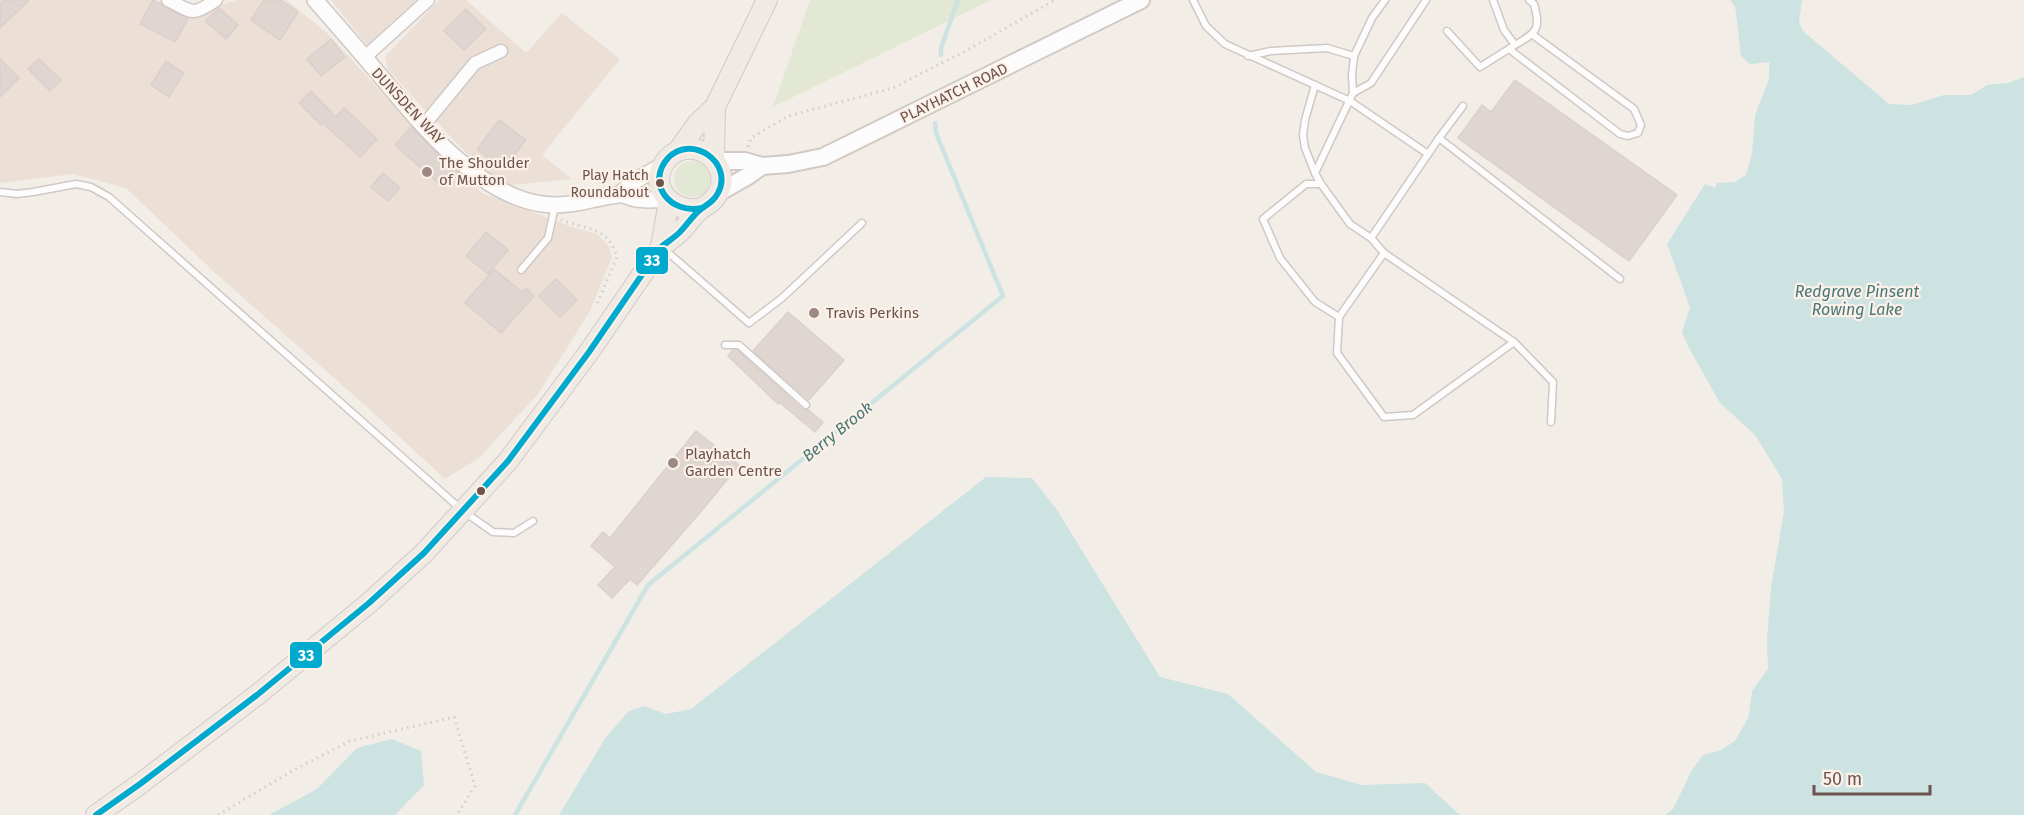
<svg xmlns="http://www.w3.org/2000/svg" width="2024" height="815" font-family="'Fira Sans',sans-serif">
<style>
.residential{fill:#ecdfd6}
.green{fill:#e3e8d4}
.water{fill:#cce3e2}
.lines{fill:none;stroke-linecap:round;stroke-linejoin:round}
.stream{stroke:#cce3e2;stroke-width:4.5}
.building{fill:#dfd5d1;stroke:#dbd0cb;stroke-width:1.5}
.service-casing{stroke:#d0c8c4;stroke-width:9}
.minor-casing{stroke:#d0c8c4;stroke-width:15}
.tertiary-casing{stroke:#d0c8c4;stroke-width:18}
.secondary-casing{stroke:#d2c9c4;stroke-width:20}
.primary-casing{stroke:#d3c9c6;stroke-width:22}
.path{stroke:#d4ccca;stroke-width:3;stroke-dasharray:1.5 4.5;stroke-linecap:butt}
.service{stroke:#fdfcfc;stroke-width:6}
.minor{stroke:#fdfcfc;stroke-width:12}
.tertiary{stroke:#fdfcfc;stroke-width:15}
.secondary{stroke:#fdfcfc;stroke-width:16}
.primary{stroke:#f0eae5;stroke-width:20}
.bus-1-casing{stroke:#fcf1e9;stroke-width:10}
.bus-1{stroke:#00a9ce;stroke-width:6}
.poi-dot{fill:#9c8983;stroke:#fcf1e9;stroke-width:2}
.bus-dot{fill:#6d534d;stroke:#fcf1e9;stroke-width:2}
.labels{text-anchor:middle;stroke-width:4.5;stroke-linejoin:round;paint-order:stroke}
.bus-label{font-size:14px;fill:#6d534d;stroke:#fcf1e9;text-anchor:end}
.street-label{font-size:15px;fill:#6d534d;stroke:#fcf1e9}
.poi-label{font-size:15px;fill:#6d534d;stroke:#fcf1e9;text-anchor:start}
.water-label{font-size:16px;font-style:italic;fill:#477777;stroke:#fcf1e9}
.line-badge{stroke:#fcf1e9;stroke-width:2}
.badge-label{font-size:16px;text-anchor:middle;font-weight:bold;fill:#fff}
</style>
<rect width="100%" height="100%" fill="#f3ede8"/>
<g class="residential">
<path d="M 0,0 L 154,0 L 192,14 L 237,0 L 286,0 L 327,33 L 387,98 L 482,193 L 575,228 L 597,234 L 608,245 L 612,257 L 590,311 L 538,394 L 479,458 L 445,479 L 368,408 L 213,271 L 126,188 L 73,174 L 0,183 Z"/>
<path d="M 331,0 L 416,0 L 367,45 Z"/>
<path d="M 439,0 L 466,0 L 526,53 L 562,13 L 620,59 L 542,155 L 572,179 L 511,185 L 480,168 L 388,70 L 385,57 Z"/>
</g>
<g class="green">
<path d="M 810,0 L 991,0 L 773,107 Z"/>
<circle cx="692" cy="179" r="18"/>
</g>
<g class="water">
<path d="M 1730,0 L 1802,0 L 1799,22 L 1803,31 L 1889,104 L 1911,105 L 1944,95 L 1971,95 L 1987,85 L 2008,83 L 2024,77 L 2024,815 L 1665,815 L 1673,809 L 1692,770 L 1703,755 L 1721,750 L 1735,741 L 1749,716 L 1752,691 L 1768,669 L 1767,641 L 1771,587 L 1784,512 L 1782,479 L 1755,435 L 1720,403 L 1688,346 L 1682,332 L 1690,307 L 1667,244 L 1705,184 L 1715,188 L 1717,183 L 1735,182 L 1746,175 L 1752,154 L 1755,115 L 1769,79 L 1769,62 L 1750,64 L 1741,56 L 1735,6 Z"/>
<path d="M 986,477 L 1032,478 L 1057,510 L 1160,677 L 1228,694 L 1316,772 L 1362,785 L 1425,783 L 1460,815 L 559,815 L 606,737 L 629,711 L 644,706 L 666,714 L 691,709 Z"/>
<path d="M 392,739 L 421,751 L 424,785 L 395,815 L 269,815 L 317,789 L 357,748 Z"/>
</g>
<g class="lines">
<g class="stream">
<path d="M 941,55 L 941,48 L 958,0"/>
<path d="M 515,815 L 648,585 L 1003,296 L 936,133 L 935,123"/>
</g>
</g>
<g class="building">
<path d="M 4,0 L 29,0 L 0,28 L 0,4 Z"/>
<path d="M 153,0 L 188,19 L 175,42 L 140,24 Z"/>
<path d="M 264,0 L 280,0 L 298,12 L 280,40 L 251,20 Z"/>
<path d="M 219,8 L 238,25 L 226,39 L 205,21 Z"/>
<path d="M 466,9 L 486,29 L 464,50 L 444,31 Z"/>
<path d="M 331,39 L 345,57 L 321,76 L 307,59 Z"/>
<path d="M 0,59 L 19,78 L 0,97 Z"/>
<path d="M 39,59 L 61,80 L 50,91 L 28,69 Z"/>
<path d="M 166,61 L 184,73 L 169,97 L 151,85 Z"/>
<path d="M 1515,80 L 1677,195 L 1629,261 L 1458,138 L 1482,105 L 1491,112 Z"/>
<path d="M 311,91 L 336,117 L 344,108 L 377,139 L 360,157 L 323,123 L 321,125 L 299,103 Z"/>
<path d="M 499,120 L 526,140 L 503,169 L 477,149 Z"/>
<path d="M 411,127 L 458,172 L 444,188 L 395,145 Z"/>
<path d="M 383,173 L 400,188 L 388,201 L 371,187 Z"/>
<path d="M 486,232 L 508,250 L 488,274 L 466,256 Z"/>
<path d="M 494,269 L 522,292 L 526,288 L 534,296 L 501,333 L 465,303 Z"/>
<path d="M 556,279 L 577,300 L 560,317 L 539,296 Z"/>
<path d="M 788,312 L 844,360 L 809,400 L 753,351 Z"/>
<path d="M 733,350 L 737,350 L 802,409 L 808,410 L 823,422 L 815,432 L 779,402 L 778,404 L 728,356 Z"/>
<path d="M 696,431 L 739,465 L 703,509 L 637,585 L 630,579 L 612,598 L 598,585 L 615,567 L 591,546 L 603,532 L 610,538 Z"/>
</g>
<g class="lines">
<defs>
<g id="service">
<path d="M 1193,0 L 1206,26 L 1225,44 L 1350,101 L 1428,154"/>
<path d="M 1493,0 L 1504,30 L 1515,45 C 1537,32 1541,30 1534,4 L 1529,0"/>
<path d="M 1447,31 L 1480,67 L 1512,47"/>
<path d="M 1509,49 L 1620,134 L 1628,136 L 1638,133 L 1641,125 L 1634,109 L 1533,35"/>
<path d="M 1248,56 L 1271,51 L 1327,48 L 1354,56 L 1372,18 L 1385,0"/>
<path d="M 1315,85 L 1305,120 L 1303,135 L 1305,148 L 1315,173 L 1321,184 L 1350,224 L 1371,238 L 1384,253 L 1514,342 L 1553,382 L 1551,422"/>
<path d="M 1353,93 L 1371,83 L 1426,0"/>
<path d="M 1439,138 L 1620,279"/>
<path d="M 1315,173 L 1353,93 L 1352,75 L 1354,56"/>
<path d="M 1321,184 L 1306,184 L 1263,219 L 1280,258 L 1315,302 L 1339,317 L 1337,353 L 1384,417 L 1413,415 L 1514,342"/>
<path d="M 0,192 L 17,194 L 33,192 L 76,184 L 91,187 L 109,197 L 463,511 L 493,532 L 514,533 L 533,521"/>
<path d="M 1371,238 L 1439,138 L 1463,106"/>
<path d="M 664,249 L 749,323 L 782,298 L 862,223"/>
<path d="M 521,270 L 548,238 L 555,206"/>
<path d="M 1339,317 L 1384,253"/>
<path d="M 725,345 L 739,345 L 806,405"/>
</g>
<g id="minor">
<path d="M 168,0 C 193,12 191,17 216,0"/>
<path d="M 365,57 L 428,0"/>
<path d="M 423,126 L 475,63 L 501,51"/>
</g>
<g id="tertiary">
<path d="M 315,0 C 336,24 357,48 378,73 C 417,120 477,195 542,204 C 570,208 592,198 618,195 C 624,194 630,198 636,199 C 645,201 657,199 667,200"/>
<path d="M 620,194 L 633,182 L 663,165"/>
</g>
<g id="secondary">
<path d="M 716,161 L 745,161 L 762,166 L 788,164 L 823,157 L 1141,0"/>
<path d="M 718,193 L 748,176 L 762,166"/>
</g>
<g id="primary">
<path d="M 678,151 L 698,123 L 715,107 L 767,0"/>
<path d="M 714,159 L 715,107"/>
<path d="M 661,247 L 669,201"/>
<path d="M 96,815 L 140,784 L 257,695 L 369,603 L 424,553 L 508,461 L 589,352 L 661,247 C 667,242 674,238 680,232 C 687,225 693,215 701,209 C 708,204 714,201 718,193 C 734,163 692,133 668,158 C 645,184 671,215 702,208"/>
</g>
</defs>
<use href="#service" class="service-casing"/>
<use href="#minor" class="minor-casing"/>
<use href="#tertiary" class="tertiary-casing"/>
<use href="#secondary" class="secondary-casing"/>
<use href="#primary" class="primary-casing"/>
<g class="path">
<path d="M 748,147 L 751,138 L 788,116 L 893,88 L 969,49 L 1055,0"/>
<path d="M 561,220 C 575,225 597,228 608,239 C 612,243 615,251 617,257 L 598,302 L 599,307"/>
<path d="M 218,815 L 292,771 L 350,741 L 454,717 L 475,786 L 457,815"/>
</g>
<use href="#service" class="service"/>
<use href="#minor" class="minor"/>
<use href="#tertiary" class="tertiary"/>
<use href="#secondary" class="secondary"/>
<use href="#primary" class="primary"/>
<defs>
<path id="bus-1" d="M 96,815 L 140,784 L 257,695 L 369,603 L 424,553 L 508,461 L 589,352 L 661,247 C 667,242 674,238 680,232 C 687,225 693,215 701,209 C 708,204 714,201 718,193 C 734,163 692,133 668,158 C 645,184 671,215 702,208"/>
</defs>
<use href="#bus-1" class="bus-1-casing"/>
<use href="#bus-1" class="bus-1"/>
</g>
<g class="poi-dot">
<circle cx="427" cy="172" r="6"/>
<circle cx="814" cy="313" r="6"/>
<circle cx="673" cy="463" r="6"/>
</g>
<g class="bus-dot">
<circle cx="660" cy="183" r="5"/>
<circle cx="481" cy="491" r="5"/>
</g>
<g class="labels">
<g class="bus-label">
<text x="649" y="180">Play Hatch<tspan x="649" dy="17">Roundabout</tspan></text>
</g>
<g class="street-label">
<text transform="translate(954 93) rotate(-26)" y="5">PLAYHATCH ROAD</text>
<text transform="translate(408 106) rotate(47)" y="5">DUNSDEN WAY</text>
</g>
<g class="poi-label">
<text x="439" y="168">The Shoulder<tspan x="439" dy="17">of Mutton</tspan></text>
<text x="826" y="318">Travis Perkins</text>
<text x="685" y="459">Playhatch<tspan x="685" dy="17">Garden Centre</tspan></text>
</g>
<g class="water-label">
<text x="1857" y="297">Redgrave Pinsent<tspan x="1857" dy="18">Rowing Lake</tspan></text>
<text transform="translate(837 431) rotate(-39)" y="6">Berry Brook</text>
</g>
</g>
<g class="line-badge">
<rect x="635" y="246" width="34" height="29" rx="6" fill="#00a9ce"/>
<rect x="289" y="641" width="34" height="28" rx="6" fill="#00a9ce"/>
</g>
<g class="badge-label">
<text x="652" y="266">33</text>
<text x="306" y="661">33</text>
</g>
<path d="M1814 785v9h116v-9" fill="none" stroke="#6d534d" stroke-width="3"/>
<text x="1823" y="785" font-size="18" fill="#6d534d" stroke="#fcf1e9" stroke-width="4.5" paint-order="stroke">50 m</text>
</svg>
